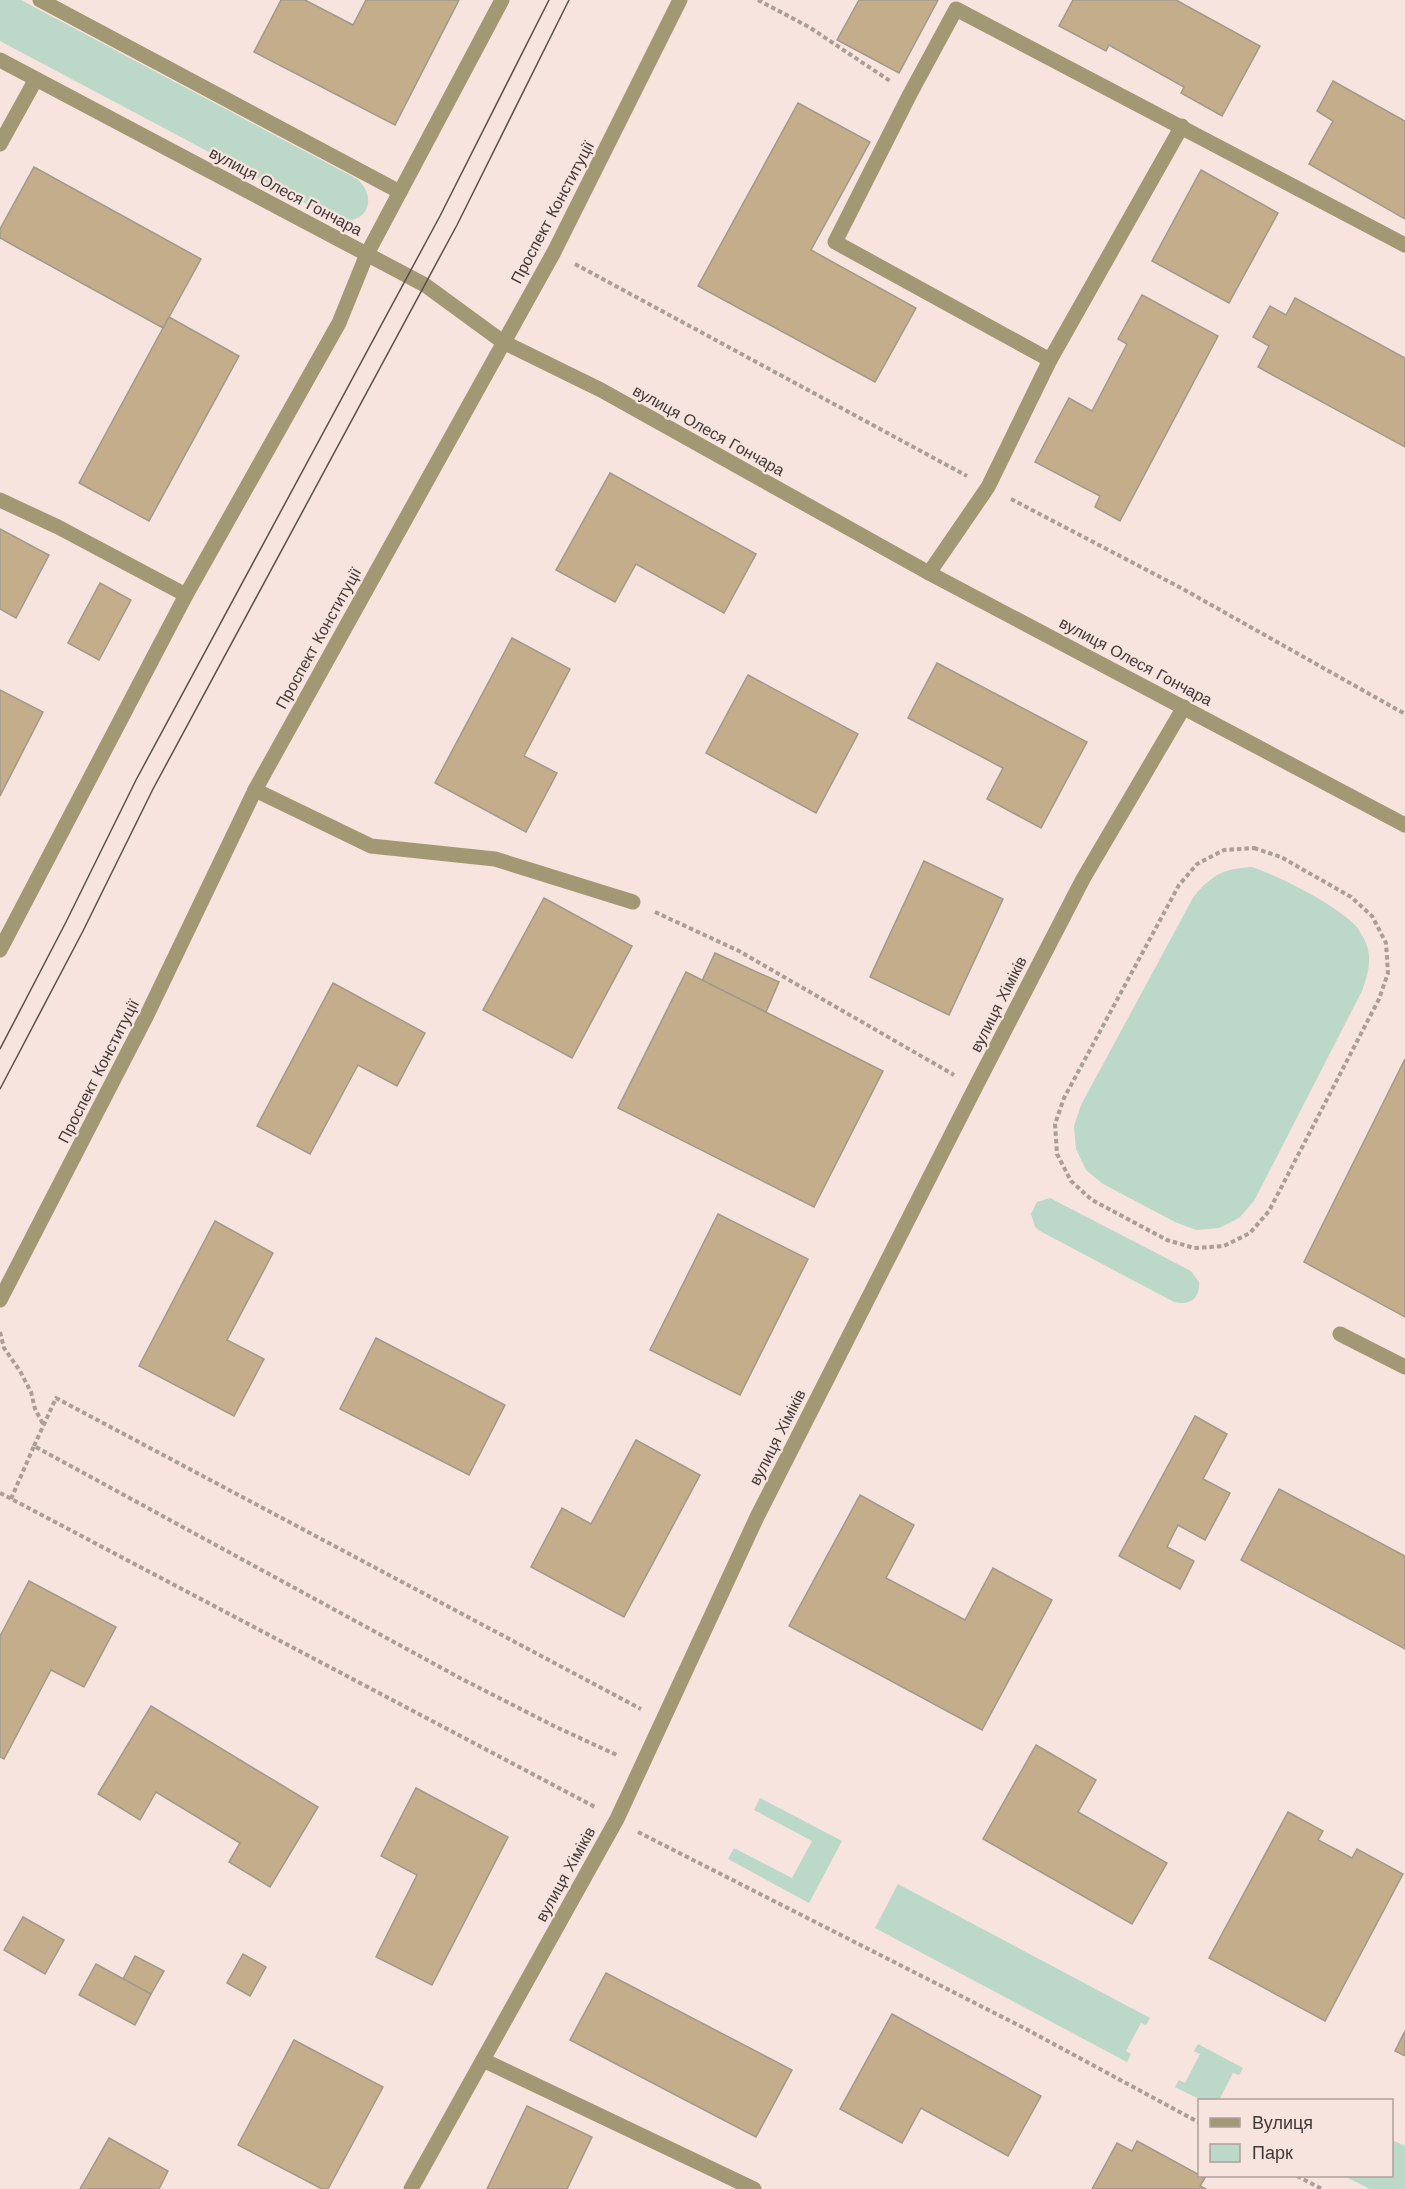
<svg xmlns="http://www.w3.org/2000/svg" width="1405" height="2189" font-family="'Work Sans',sans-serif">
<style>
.green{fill:#bcd8c8}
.building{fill:#c4ad8a;stroke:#a2998b;stroke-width:1.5}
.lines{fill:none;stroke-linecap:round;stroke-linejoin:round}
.path{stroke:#ab9d98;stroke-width:4;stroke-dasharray:4.5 3;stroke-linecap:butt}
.minor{stroke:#a39874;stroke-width:15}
.tram{stroke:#5a514e;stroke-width:1.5}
.labels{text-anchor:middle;stroke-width:4.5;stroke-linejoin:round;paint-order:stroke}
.street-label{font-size:16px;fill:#413937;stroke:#f7e4de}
</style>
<rect width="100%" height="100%" fill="#f7e4de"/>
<g class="green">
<path d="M 0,0 L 21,0 L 357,179 C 380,199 365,228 335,219 L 0,41 Z"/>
<path d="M 1252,867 C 1279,876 1336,905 1356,926 C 1360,931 1365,940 1367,946 C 1372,962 1367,977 1362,991 L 1254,1201 L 1239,1218 L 1219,1228 L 1196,1230 L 1175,1222 L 1103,1184 L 1086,1170 L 1076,1149 L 1074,1126 L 1081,1105 L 1194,896 C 1213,874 1223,869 1252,867 Z"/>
<path d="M 1050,1198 L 1191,1271 L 1199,1282 C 1200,1298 1190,1306 1174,1302 L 1040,1231 L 1035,1227 L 1031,1214 L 1037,1202 Z"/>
<path d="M 760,1798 L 842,1841 L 809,1903 L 728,1859 L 734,1848 L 792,1878 L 812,1841 L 754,1810 Z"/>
<path d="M 898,1884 L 1150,2018 L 1146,2025 L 1141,2023 L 1126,2051 L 1131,2054 L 1127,2062 L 875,1928 Z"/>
<path d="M 1198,2044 L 1243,2068 L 1239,2075 L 1233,2073 L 1219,2100 L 1201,2100 L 1175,2087 L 1179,2080 L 1185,2083 L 1200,2054 L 1194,2051 Z"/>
<path d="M 1392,2140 L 1405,2146 L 1405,2189 L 1370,2189 L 1344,2176 L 1392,2176 Z"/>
</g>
<g class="building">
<path d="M 281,0 L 305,0 L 353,25 L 366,0 L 459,0 L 395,125 L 254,52 Z"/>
<path d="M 859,0 L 938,0 L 899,73 L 837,40 Z"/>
<path d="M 1073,0 L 1176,0 L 1260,46 L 1222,116 L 1181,93 L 1184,87 L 1109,45 L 1106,51 L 1059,26 Z"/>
<path d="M 1333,81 L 1405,121 L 1405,219 L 1309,164 L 1333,121 L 1317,111 Z"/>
<path d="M 798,103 L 870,142 L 811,250 L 916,308 L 875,382 L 698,286 Z"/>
<path d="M 34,167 L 201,259 L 163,328 L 0,238 L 0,229 Z"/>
<path d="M 1201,170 L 1278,213 L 1229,303 L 1152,261 Z"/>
<path d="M 1142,295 L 1218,336 L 1120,521 L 1095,507 L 1100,496 L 1035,462 L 1069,398 L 1092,411 L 1127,344 L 1118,339 Z"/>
<path d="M 1295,298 L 1405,358 L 1405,447 L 1258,367 L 1269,346 L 1253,337 L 1270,306 L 1286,315 Z"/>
<path d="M 169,317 L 239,356 L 149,521 L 79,483 Z"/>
<path d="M 610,473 L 756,554 L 724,613 L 636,564 L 615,602 L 556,570 Z"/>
<path d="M 0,529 L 49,555 L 16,618 L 0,609 Z"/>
<path d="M 100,583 L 131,600 L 99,660 L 68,643 Z"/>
<path d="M 512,638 L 570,669 L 524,756 L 557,773 L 526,832 L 435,783 Z"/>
<path d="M 937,663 L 1087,742 L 1041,828 L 987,799 L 1003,768 L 908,718 Z"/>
<path d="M 748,675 L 858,734 L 816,813 L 706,753 Z"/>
<path d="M 0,690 L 43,712 L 0,796 Z"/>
<path d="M 924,861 L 1003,899 L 949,1015 L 870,977 Z"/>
<path d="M 544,898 L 632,946 L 572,1058 L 483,1010 Z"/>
<path d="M 715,953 L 779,982 L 766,1012 L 702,981 Z"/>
<path d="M 686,972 L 883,1071 L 814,1207 L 618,1108 Z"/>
<path d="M 333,983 L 425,1033 L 397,1086 L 358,1065 L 310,1154 L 257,1126 Z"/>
<path d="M 1405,1059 L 1405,1317 L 1304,1262 Z"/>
<path d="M 718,1214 L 808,1259 L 740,1395 L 650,1350 Z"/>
<path d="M 215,1221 L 273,1253 L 227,1340 L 264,1359 L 234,1416 L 139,1366 Z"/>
<path d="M 376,1338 L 505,1405 L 469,1475 L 340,1409 Z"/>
<path d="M 1195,1416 L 1227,1434 L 1203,1479 L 1230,1493 L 1205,1540 L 1178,1525 L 1167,1547 L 1194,1561 L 1180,1589 L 1119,1556 Z"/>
<path d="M 636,1440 L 700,1475 L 624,1617 L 531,1567 L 562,1508 L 591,1524 Z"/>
<path d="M 1279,1489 L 1405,1556 L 1405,1649 L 1241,1560 Z"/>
<path d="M 860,1495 L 914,1525 L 886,1578 L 965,1620 L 993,1568 L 1052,1600 L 982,1730 L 789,1626 Z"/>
<path d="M 29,1581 L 116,1627 L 84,1687 L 51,1670 L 4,1759 L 0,1757 L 0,1636 Z"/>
<path d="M 151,1706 L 318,1807 L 270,1887 L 229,1862 L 240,1843 L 156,1792 L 140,1820 L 98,1794 Z"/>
<path d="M 1036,1745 L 1096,1780 L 1078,1812 L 1167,1863 L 1132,1924 L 983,1839 Z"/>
<path d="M 416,1788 L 508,1837 L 432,1985 L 376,1957 L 417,1875 L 381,1856 Z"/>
<path d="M 1288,1812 L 1323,1831 L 1318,1840 L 1352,1858 L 1357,1849 L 1403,1874 L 1325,2021 L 1209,1958 Z"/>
<path d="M 23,1917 L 64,1940 L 45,1974 L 4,1950 Z"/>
<path d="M 243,1954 L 266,1967 L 250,1996 L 227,1983 Z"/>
<path d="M 135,1956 L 164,1971 L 151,1994 L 123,1979 Z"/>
<path d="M 96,1964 L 151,1994 L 135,2025 L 79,1995 Z"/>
<path d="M 606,1973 L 792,2070 L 756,2137 L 570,2040 Z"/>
<path d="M 892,2014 L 1041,2096 L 1008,2156 L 921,2108 L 902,2143 L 840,2109 Z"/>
<path d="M 1405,2031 L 1405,2056 L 1395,2051 Z"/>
<path d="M 294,2040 L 383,2087 L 328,2189 L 322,2189 L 238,2145 Z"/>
<path d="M 527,2106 L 592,2137 L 567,2189 L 487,2189 Z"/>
<path d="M 109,2138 L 168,2171 L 159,2189 L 80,2189 Z"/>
<path d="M 1137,2141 L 1205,2178 L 1200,2186 L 1206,2189 L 1092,2189 L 1117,2143 L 1132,2151 Z"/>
</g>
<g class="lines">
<g class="path">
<path d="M 758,0 L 809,27 L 890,81"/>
<path d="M 575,264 L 967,476"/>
<path d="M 1011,499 L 1183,589 L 1405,714"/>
<path d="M 1254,848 L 1281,857 L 1351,897 L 1372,916 L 1386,943 L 1388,973 L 1379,999 L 1269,1211 L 1250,1233 L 1224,1246 L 1194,1248 L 1167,1240 L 1092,1200 L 1071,1181 L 1057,1154 L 1055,1124 L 1064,1098 L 1179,885 L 1197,864 L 1224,850 Z"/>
<path d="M 655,912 L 739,951 L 954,1075"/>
<path d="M 0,1332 L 4,1348 L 20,1371 L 31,1392 L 35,1409 L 43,1424"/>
<path d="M 34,1446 L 56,1398 L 641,1709"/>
<path d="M 0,1493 L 595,1807"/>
<path d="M 11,1499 L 34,1446 L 460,1678 L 556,1727 L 619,1756"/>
<path d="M 638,1832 L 1024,2028 L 1200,2123"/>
<path d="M 1297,2176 L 1322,2189"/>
</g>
<g class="minor">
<path d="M 40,0 L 400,192"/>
<path d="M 0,60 L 425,285 L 503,342 L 601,390 L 929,573 L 1405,825"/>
<path d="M 0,144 L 36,79"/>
<path d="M 1050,360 L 1182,126"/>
<path d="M 0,500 L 58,527 L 186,595"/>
<path d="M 929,573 L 988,487 L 1050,360 L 835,242 L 910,94 L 956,9 L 1405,245"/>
<path d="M 255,790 L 371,846 L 495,859 L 633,902"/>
<path d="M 0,950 L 186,595 L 339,323 L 367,254 L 502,0"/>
<path d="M 0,1300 L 147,1015 L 255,790 L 554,252 L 680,0"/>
<path d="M 1340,1334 L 1405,1367"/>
<path d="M 483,2060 L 754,2189"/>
<path d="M 411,2189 L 617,1819 L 757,1517 L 975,1088 L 1083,879 L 1184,707"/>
</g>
<g class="tram">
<path d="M 0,1049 L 66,922 L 136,780 L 440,216 L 549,0"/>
<path d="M 0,1089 L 83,931 L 153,789 L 457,225 L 569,0"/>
</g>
</g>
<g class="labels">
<g class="street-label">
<text transform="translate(286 191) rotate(28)" y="6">вулиця Олеся Гончара</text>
<text transform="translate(552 212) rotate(-62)" y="6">Проспект Конституції</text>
<text transform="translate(709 430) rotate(29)" y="6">вулиця Олеся Гончара</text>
<text transform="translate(318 638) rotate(-61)" y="6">Проспект Конституції</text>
<text transform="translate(1136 661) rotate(28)" y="6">вулиця Олеся Гончара</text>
<text transform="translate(998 1004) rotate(-63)" y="6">вулиця Хіміків</text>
<text transform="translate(98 1071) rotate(-63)" y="6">Проспект Конституції</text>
<text transform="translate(777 1437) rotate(-63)" y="6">вулиця Хіміків</text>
<text transform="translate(565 1874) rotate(-61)" y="6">вулиця Хіміків</text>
</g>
</g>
<rect x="1198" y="2099" width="195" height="78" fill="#f7e4de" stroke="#aea09b" stroke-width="1.5"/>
<rect x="1210" y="2118" width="30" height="9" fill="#a39874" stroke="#aea09b" stroke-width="1.5"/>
<text x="1252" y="2129" font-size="18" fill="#413937">Вулиця</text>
<rect x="1210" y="2144" width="30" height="18" fill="#bcd8c8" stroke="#aea09b" stroke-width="1.5"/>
<text x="1252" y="2159" font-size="18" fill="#413937">Парк</text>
</svg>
